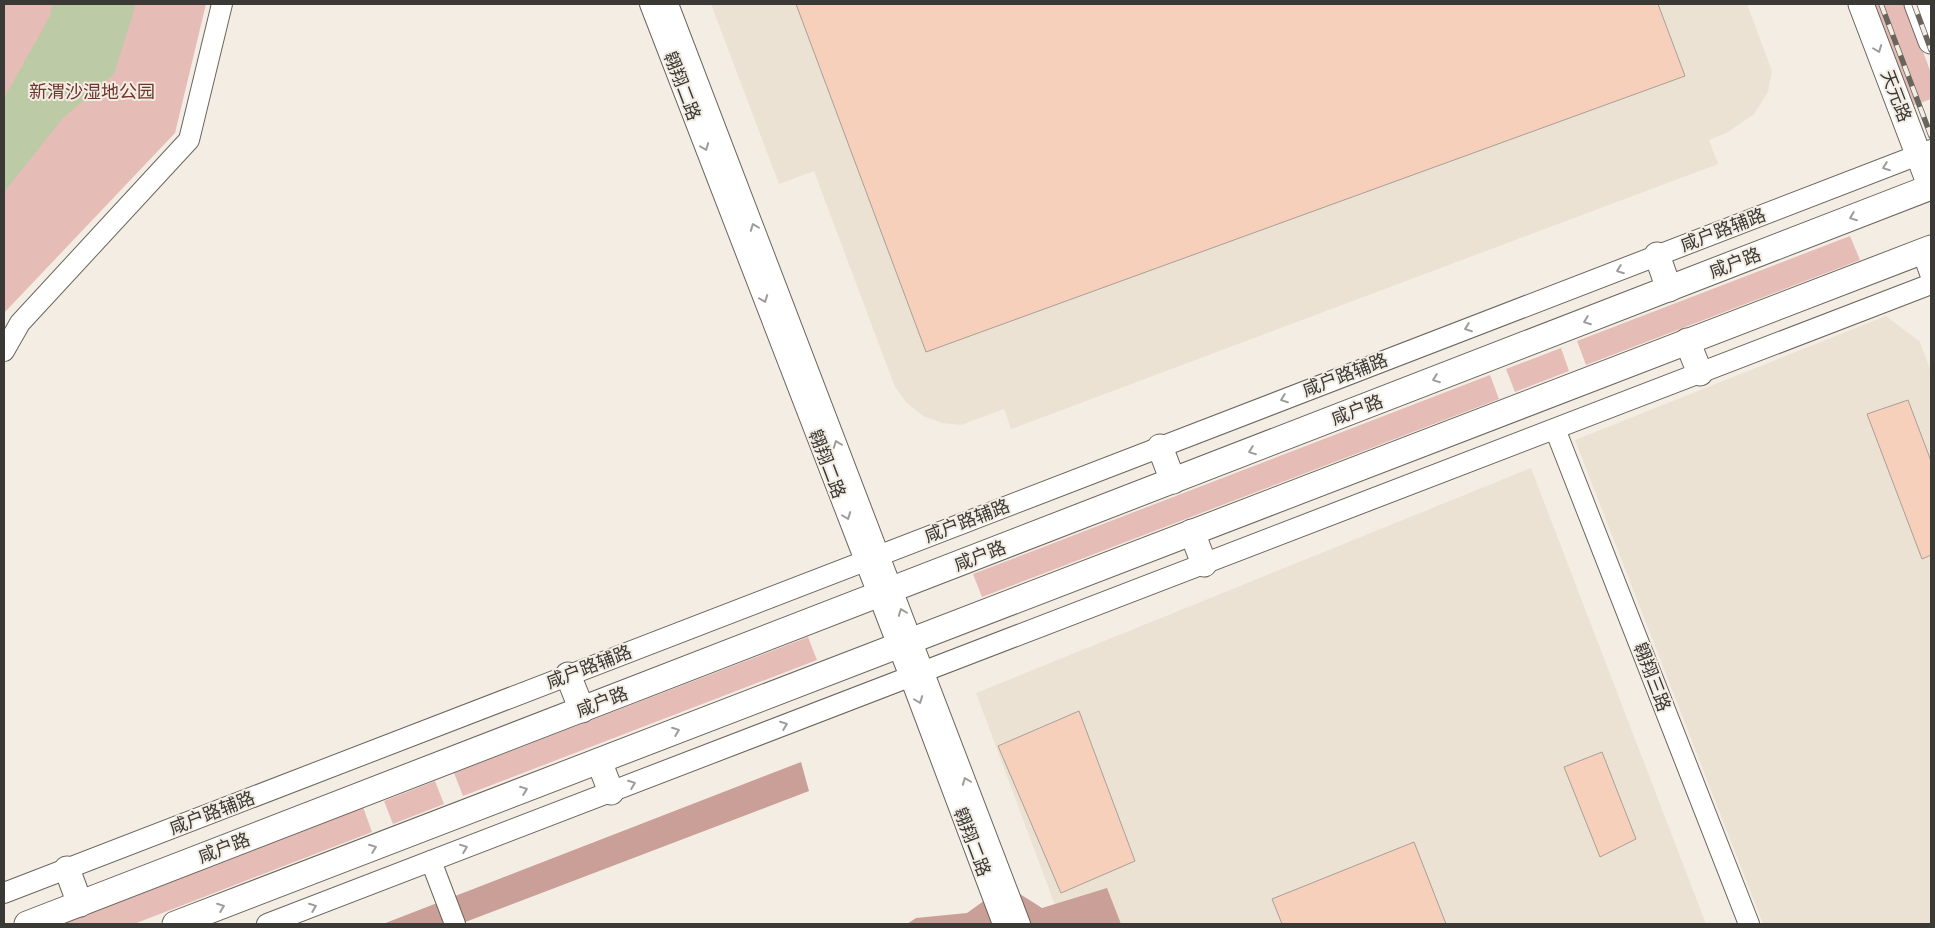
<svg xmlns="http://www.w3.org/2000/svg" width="1935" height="928" font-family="'Public Sans','Noto Sans SC',sans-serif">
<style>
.built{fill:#ece2d3}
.green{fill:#e5bdb6}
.forest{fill:#ca9f98}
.water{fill:#bccaa5}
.building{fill:#f6d0ba;stroke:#a89f99}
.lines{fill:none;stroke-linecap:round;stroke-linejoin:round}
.minor-casing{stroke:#6b655d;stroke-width:22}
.major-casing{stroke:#6b655d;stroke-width:27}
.minor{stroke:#fff;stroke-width:20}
.major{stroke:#fff;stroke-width:25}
.rail-casing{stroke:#68655f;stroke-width:5.5}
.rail{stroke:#f3ede4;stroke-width:4;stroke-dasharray:11;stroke-linecap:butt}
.oneway{stroke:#9d9c9a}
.labels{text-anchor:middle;stroke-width:4;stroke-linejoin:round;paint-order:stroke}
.street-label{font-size:18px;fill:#3b3935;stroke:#f3ede4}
.park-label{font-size:18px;fill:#6f362e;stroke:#f3ede4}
</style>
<rect width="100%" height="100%" fill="#f3ede4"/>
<g class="built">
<path d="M 711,4 L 1747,4 L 1772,71 L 1768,92 L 1754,114 L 1728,132 L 1709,140 L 1718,164 L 1011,429 L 1004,409 L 961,425 L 942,423 L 923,416 L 906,402 L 895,387 L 814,171 L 779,184 Z"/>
<path d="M 1886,316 L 1920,342 L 1931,372 L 1931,924 L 1763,924 L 1575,440 Z"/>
<path d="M 1531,468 L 1706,924 L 1062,924 L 976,693 Z"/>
</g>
<g class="green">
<path d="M 4,4 L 206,4 L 175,133 L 4,313 Z"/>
<path d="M 1873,4 L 1905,4 L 1931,73 L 1931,99 L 1912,106 Z"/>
<path d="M 1850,236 L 1860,260 L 1586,365 L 1577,341 Z"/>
<path d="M 1561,348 L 1569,371 L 1515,392 L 1506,369 Z"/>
<path d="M 1490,375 L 1499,399 L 982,597 L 973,574 Z"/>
<path d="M 808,637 L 817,660 L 463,796 L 454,773 Z"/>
<path d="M 435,781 L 444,804 L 393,824 L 384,801 Z"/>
<path d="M 363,807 L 372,832 L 134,924 L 62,924 Z"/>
</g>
<g class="forest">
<path d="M 801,762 L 809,791 L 460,924 L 383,924 Z"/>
<path d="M 1006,885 L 1042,908 L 1107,888 L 1121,924 L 907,924 L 916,918 L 967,913 Z"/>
</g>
<path class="water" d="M 52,4 L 136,4 L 114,74 L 63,118 L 4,192 L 4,98 L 50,16 Z"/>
<g class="building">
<path d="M 796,4 L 1658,4 L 1685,76 L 926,352 Z"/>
<path d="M 1908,400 L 1931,461 L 1931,555 L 1922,559 L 1867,414 Z"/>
<path d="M 1079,711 L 1135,861 L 1061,893 L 998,746 Z"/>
<path d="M 1602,752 L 1636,839 L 1600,857 L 1564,767 Z"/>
<path d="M 1414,842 L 1446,924 L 1282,924 L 1272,899 Z"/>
</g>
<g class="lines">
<defs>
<g id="minor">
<path d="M 650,4 L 910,677 L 1003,924"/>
<path d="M 668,4 L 1020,924"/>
<path d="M 1922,251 L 1931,276"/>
<path d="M 4,351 L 20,323 L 189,140 L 222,4"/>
<path d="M 1555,429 L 1749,924"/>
<path d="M 431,861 L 455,924"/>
<path d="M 4,893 L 1931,150"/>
<path d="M 267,924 L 1931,284"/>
</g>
<g id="major">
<path d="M 1861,4 L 1931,188"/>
<path d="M 1917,4 L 1931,41"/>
<path d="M 1657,255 L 1669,289"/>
<path d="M 1687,341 L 1700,373"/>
<path d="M 1160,447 L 1173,481"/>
<path d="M 1192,532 L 1204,564"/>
<path d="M 568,675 L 582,710"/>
<path d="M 599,761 L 611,792"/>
<path d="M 67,869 L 80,904"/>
<path d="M 27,924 L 1931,187"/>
<path d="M 175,924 L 1931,248"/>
</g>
</defs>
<use href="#minor" class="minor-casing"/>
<use href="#major" class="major-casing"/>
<use href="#minor" class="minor"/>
<use href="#major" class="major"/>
<defs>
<g id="rail">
<path d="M 1881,4 L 1931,136"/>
<path d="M 1914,4 L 1931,50"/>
</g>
</defs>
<use href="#rail" class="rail-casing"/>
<use href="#rail" class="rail"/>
</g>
<defs><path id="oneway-chevron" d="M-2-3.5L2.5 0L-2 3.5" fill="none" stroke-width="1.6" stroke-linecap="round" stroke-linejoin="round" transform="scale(1.25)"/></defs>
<g class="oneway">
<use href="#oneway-chevron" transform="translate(1878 49) rotate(69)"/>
<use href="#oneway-chevron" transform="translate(705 147) rotate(69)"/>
<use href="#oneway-chevron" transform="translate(1886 167) rotate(159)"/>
<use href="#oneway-chevron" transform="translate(1853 217) rotate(159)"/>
<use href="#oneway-chevron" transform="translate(754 227) rotate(-111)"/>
<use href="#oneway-chevron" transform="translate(1620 270) rotate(159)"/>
<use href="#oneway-chevron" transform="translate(764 299) rotate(69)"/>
<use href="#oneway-chevron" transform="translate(1587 321) rotate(159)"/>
<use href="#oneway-chevron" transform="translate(1468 328) rotate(159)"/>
<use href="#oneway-chevron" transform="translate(1436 379) rotate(159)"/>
<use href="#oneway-chevron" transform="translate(1284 399) rotate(159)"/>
<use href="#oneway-chevron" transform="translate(837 444) rotate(-111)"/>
<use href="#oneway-chevron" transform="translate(1252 451) rotate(159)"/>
<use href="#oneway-chevron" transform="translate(847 516) rotate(69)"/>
<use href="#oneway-chevron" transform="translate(902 612) rotate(-111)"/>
<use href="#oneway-chevron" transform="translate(919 700) rotate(69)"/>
<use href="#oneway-chevron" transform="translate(784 725) rotate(-21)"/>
<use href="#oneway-chevron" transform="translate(676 731) rotate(-21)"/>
<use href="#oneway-chevron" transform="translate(966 781) rotate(-111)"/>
<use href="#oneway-chevron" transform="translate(632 784) rotate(-21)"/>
<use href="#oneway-chevron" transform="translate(524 790) rotate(-21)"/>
<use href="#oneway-chevron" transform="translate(373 848) rotate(-21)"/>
<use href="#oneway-chevron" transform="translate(464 848) rotate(-21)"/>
<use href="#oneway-chevron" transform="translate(221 907) rotate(-21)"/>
<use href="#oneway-chevron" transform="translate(313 907) rotate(-21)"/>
</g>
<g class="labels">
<g class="street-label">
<text transform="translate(682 86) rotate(69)" y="6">翱翔二路</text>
<text transform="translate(1896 96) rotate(69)" y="6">天元路</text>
<text transform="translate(1723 230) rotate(-21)" y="6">咸户路辅路</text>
<text transform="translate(1735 263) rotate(-21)" y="6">咸户路</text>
<text transform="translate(1345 375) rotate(-21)" y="6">咸户路辅路</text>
<text transform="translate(1357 410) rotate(-21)" y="6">咸户路</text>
<text transform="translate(827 464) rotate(69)" y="6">翱翔二路</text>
<text transform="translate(967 521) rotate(-21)" y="6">咸户路辅路</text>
<text transform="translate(980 556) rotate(-21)" y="6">咸户路</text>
<text transform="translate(589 667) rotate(-21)" y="6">咸户路辅路</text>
<text transform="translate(1652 677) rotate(69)" y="6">翱翔三路</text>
<text transform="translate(602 702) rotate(-21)" y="6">咸户路</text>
<text transform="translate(212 813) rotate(-21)" y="6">咸户路辅路</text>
<text transform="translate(972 842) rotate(69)" y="6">翱翔二路</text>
<text transform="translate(224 848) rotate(-21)" y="6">咸户路</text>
</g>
<g class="park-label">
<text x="92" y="98">新渭沙湿地公园</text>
</g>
</g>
<rect width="1935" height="928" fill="none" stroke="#3b3935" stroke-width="10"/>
</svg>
